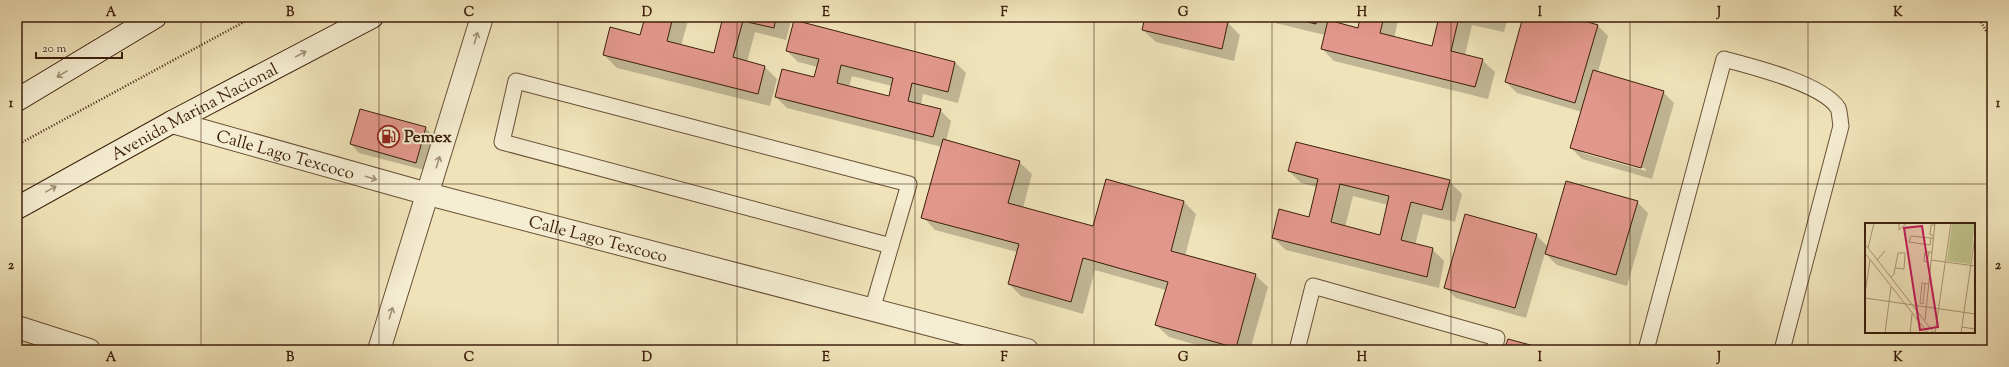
<svg xmlns="http://www.w3.org/2000/svg" width="2009" height="367" font-family="'Sorts Mill Goudy',serif">
<style>
.shadow{fill:#0003;fill-rule:evenodd}
.building{fill:#e1978b;stroke:#3c1f0b;fill-rule:evenodd}
.lines{fill:none;stroke-linecap:round;stroke-linejoin:round}
.service-casing{stroke:#695036;stroke-width:17}
.minor-casing{stroke:#695036;stroke-width:24}
.tertiary-casing{stroke:#695036;stroke-width:24}
.secondary-casing{stroke:#3c1f0b;stroke-width:24}
.path{stroke:#3c1f0b;stroke-width:2.5;stroke-dasharray:1 2;stroke-linecap:butt}
.service{stroke:#f5edd2;stroke-width:15}
.minor{stroke:#f5edd2;stroke-width:22}
.tertiary{stroke:#f5edd2;stroke-width:22}
.secondary{stroke:#f5edd2;stroke-width:22}
.oneway{stroke:#a29078}
.grid{fill:none;stroke:#3c1f0b;stroke-width:1;stroke-opacity:0.55}
.labels{text-anchor:middle;stroke-width:4;stroke-linejoin:round;paint-order:stroke}
.street-label{font-size:17px;fill:#3c1f0b;stroke:#f5edd2}
.poi-label{font-size:17px;font-weight:bold;fill:#3c1f0b;stroke:#f5edd2;text-anchor:start}
.inset-road{fill:none;stroke:#a89573;stroke-width:1}
.view{fill:#c2185b;fill-opacity:0.15;stroke:#c2185b;stroke-width:2}
.inset-edge{fill:none;stroke:#3c1f0b;stroke-width:2}
.neatline{fill:none;stroke:#3c1f0b;stroke-width:1.5}
.grid-label{font-size:13px;text-anchor:middle;font-weight:bold;fill:#3c1f0b}
</style>
<rect width="100%" height="100%" fill="#f0e3b9"/>
<filter id="stains"><feTurbulence type="fractalNoise" baseFrequency=".005" numOctaves="4"/><feColorMatrix values="0 0 0 0 .2 0 0 0 0 .09 0 0 0 0 .02 0 0 0 .5 -.17"/></filter>
<radialGradient id="worn" r=".72"><stop offset=".6" stop-color="#630" stop-opacity="0"/><stop offset="1" stop-color="#630" stop-opacity=".3"/></radialGradient>
<g class="shadow">
<path d="M 646,17 L 689,17 L 681,46 L 715,55 L 723,23 L 699,17 L 792,17 L 786,40 L 755,32 L 747,62 L 764,66 L 777,79 L 770,106 L 617,68 L 604,55 L 641,36 Z"/>
<path d="M 1146,17 L 1223,17 L 1222,21 L 1228,23 L 1240,35 L 1234,61 L 1156,42 L 1143,30 Z"/>
<path d="M 1250,17 L 1332,17 L 1331,22 L 1359,29 L 1361,17 L 1399,17 L 1394,38 L 1433,47 L 1440,17 L 1508,17 L 1504,32 L 1472,25 L 1465,55 L 1482,60 L 1495,72 L 1488,99 L 1334,61 L 1322,49 L 1325,35 Z"/>
<path d="M 1524,17 L 1568,17 L 1597,25 L 1608,36 L 1598,72 L 1663,92 L 1674,103 L 1652,179 L 1582,159 L 1571,148 L 1582,112 L 1517,93 L 1506,82 ZM 1583,151 L 1646,169 L 1646,171 L 1583,153 Z"/>
<path d="M 787,51 L 955,62 L 966,73 L 958,103 L 923,94 L 921,105 L 940,110 L 951,121 L 946,141 L 1019,162 L 1032,174 L 1023,208 L 1093,227 L 1184,202 L 1196,214 L 1185,256 L 1255,275 L 1268,287 L 1250,350 L 1214,350 L 1169,337 L 1156,325 L 1166,290 L 1095,270 L 1083,314 L 1021,296 L 1009,284 L 1017,252 L 935,230 L 923,217 L 942,147 L 787,108 L 776,97 L 815,79 L 818,67 L 798,62 ZM 852,76 L 892,86 L 890,97 L 849,87 Z"/>
<path d="M 425,128 L 434,136 L 424,170 L 359,153 L 351,144 Z"/>
<path d="M 1289,171 L 1449,181 L 1462,194 L 1455,222 L 1423,214 L 1415,245 L 1432,249 L 1444,261 L 1439,288 L 1286,250 L 1273,238 L 1309,218 L 1317,187 L 1301,183 ZM 1353,196 L 1388,205 L 1381,236 L 1345,227 Z"/>
<path d="M 1637,202 L 1648,213 L 1627,286 L 1557,265 L 1545,253 L 1526,318 L 1456,298 L 1445,287 L 1536,235 L 1548,247 Z"/>
</g>
<g class="building">
<path d="M 645,17 L 673,17 L 667,41 L 714,53 L 723,17 L 776,17 L 774,28 L 743,21 L 733,57 L 765,66 L 758,94 L 603,55 L 610,27 L 640,35 Z"/>
<path d="M 1145,17 L 1209,17 L 1228,22 L 1222,49 L 1142,30 Z"/>
<path d="M 1286,17 L 1317,17 L 1316,24 Z"/>
<path d="M 1360,17 L 1384,17 L 1380,33 L 1432,46 L 1439,17 L 1459,17 L 1451,51 L 1483,59 L 1475,87 L 1321,49 L 1328,20 L 1358,28 Z"/>
<path d="M 1477,17 L 1493,17 L 1492,21 Z"/>
<path d="M 1523,17 L 1571,17 L 1598,25 L 1575,103 L 1505,82 Z"/>
<path d="M 794,20 L 955,62 L 948,92 L 912,83 L 908,101 L 941,109 L 933,137 L 775,97 L 782,69 L 814,77 L 819,59 L 786,51 ZM 841,65 L 893,78 L 889,96 L 837,83 Z"/>
<path d="M 1593,70 L 1664,91 L 1641,168 L 1570,148 Z"/>
<path d="M 360,109 L 426,127 L 416,163 L 350,144 Z"/>
<path d="M 943,139 L 1020,161 L 1008,203 L 1093,226 L 1106,179 L 1184,201 L 1171,251 L 1256,274 L 1236,348 L 1155,325 L 1168,282 L 1083,258 L 1071,302 L 1008,284 L 1019,244 L 921,218 Z"/>
<path d="M 1296,142 L 1450,180 L 1442,210 L 1411,202 L 1401,240 L 1433,248 L 1427,277 L 1272,238 L 1279,209 L 1309,217 L 1318,179 L 1288,171 ZM 1340,184 L 1389,196 L 1380,235 L 1331,222 Z"/>
<path d="M 1566,181 L 1638,201 L 1616,275 L 1545,254 Z"/>
<path d="M 1465,214 L 1537,234 L 1515,308 L 1444,288 Z"/>
<path d="M 1508,339 L 1549,350 L 1504,350 Z"/>
</g>
<g class="lines">
<defs>
<g id="service">
<path d="M 872,310 L 909,184 L 516,81 L 502,142 L 891,246"/>
<path d="M 1297,350 L 1313,286 L 1497,338 L 1494,350"/>
<path d="M 1646,350 L 1724,59 C 1751,66 1823,84 1838,108 C 1840,113 1840,121 1841,126 L 1782,350"/>
</g>
<g id="minor">
<path id="s1" d="M 172,122 L 428,194 L 1027,350"/>
<path d="M 17,327 L 89,350"/>
</g>
<path id="tertiary" d="M 379,350 L 482,17"/>
<g id="secondary">
<path d="M 17,100 L 155,17"/>
<path id="s2" d="M 17,208 L 172,122 L 372,17"/>
</g>
</defs>
<use href="#service" class="service-casing"/>
<use href="#minor" class="minor-casing"/>
<use href="#tertiary" class="tertiary-casing"/>
<use href="#secondary" class="secondary-casing"/>
<g class="path">
<path d="M 1978,17 L 1992,41"/>
<path d="M 17,145 L 253,17"/>
</g>
<use href="#service" class="service"/>
<use href="#minor" class="minor"/>
<use href="#tertiary" class="tertiary"/>
<use href="#secondary" class="secondary"/>
</g>
<defs><path id="oneway-shaft" d="M-6 0H5M1.5-3L5.5 0L1.5 3" fill="none" stroke-width="1.6" stroke-linecap="round" stroke-linejoin="round"/></defs>
<g class="oneway">
<use href="#oneway-shaft" transform="translate(476 38) rotate(-73)"/>
<use href="#oneway-shaft" transform="translate(301 54) rotate(-28)"/>
<use href="#oneway-shaft" transform="translate(62 74) rotate(149)"/>
<use href="#oneway-shaft" transform="translate(438 162) rotate(-73)"/>
<use href="#oneway-shaft" transform="translate(371 178) rotate(16)"/>
<use href="#oneway-shaft" transform="translate(51 189) rotate(-29)"/>
<use href="#oneway-shaft" transform="translate(391 313) rotate(-73)"/>
</g>
<path class="grid" d="M 201,17 L 201,350M 379,17 L 379,350M 558,17 L 558,350M 737,17 L 737,350M 915,17 L 915,350M 1094,17 L 1094,350M 1272,17 L 1272,350M 1451,17 L 1451,350M 1630,17 L 1630,350M 1808,17 L 1808,350M 17,184 L 1992,184"/>
<defs>
<symbol id="fuel-ring" viewBox="-11 -11 22 22"><circle r="9.5" fill="#f5edd2" stroke="#8f2418" stroke-width="1.5"/><path d="M-5.5-6h7V0h2V4h1.3V-2.5L3-4.5l.8-.8L6-3V5H2.5V1h-1V6h-7ZM-4.2-4.7v3.2H.2V-4.7Z" fill="#8f2418"/></symbol>
</defs>
<g fill-rule="evenodd">
<use href="#fuel-ring" x="376" y="124" width="25" height="25"/>
</g>
<g class="labels">
<g class="street-label">
<text dy="6" stroke="none"><textPath href="#s2" startOffset="202">Avenida Marina Nacional</textPath></text>
<text dy="6" stroke="none"><textPath href="#s1" startOffset="118">Calle Lago Texcoco</textPath></text>
<text dy="6" stroke="none"><textPath href="#s1" startOffset="442">Calle Lago Texcoco</textPath></text>
</g>
<g class="poi-label">
<text x="404" y="142">Pemex</text>
</g>
</g>
<g transform="translate(1865 223)">
<rect width="110" height="110" fill="#f0e3b9"/>
<path d="M 87,0 L 110,0 L 105,41 L 82,38 Z" fill="#bfc28b"/>
<path class="inset-road" d="M 34,0 L 34,7 L 42,0M 68,12 L 65,12 L 66,2 L 70,2M 66,15 L 65,22 L 44,19 L 46,13 L 66,15 L 68,15M 0,21 L 69,110M 3,25 L 9,0M 0,30 L 63,110M 12,37 L 20,28M 66,37 L 110,43M 59,38 L 60,29 L 67,29M 59,38 L 62,39 L 64,29M 26,54 L 29,51 L 33,30 L 40,30 L 39,46 L 31,45M 0,71 L 5,37M 0,75 L 110,91M 55,80 L 57,60 L 64,61M 55,80 L 58,81 L 60,60M 60,97 L 70,0M 97,104 L 110,106M 20,110 L 26,64M 45,110 L 47,91M 70,110 L 86,0M 96,110 L 110,13"/>
<path class="view" d="M 57,3 L 73,104 L 55,107 L 39,5 Z"/>
<rect width="110" height="110" class="inset-edge"/>
</g>
<rect width="2009" height="367" fill="none" stroke="#f0e3b9" stroke-width="44"/>
<path d="M36 52v6h86v-6" fill="none" stroke="#3c1f0b" stroke-width="2"/>
<text x="42" y="52" font-size="12" fill="#3c1f0b" stroke="#f5edd2" stroke-width="3" paint-order="stroke">20 m</text>
<rect x="22" y="22" width="1965" height="323" class="neatline"/>
<g class="grid-label">
<text x="111" y="16">A</text>
<text x="290" y="16">B</text>
<text x="469" y="16">C</text>
<text x="647" y="16">D</text>
<text x="826" y="16">E</text>
<text x="1004" y="16">F</text>
<text x="1183" y="16">G</text>
<text x="1362" y="16">H</text>
<text x="1540" y="16">I</text>
<text x="1719" y="16">J</text>
<text x="1898" y="16">K</text>
<text x="11" y="107">1</text>
<text x="1998" y="107">1</text>
<text x="11" y="269">2</text>
<text x="1998" y="269">2</text>
<text x="111" y="361">A</text>
<text x="290" y="361">B</text>
<text x="469" y="361">C</text>
<text x="647" y="361">D</text>
<text x="826" y="361">E</text>
<text x="1004" y="361">F</text>
<text x="1183" y="361">G</text>
<text x="1362" y="361">H</text>
<text x="1540" y="361">I</text>
<text x="1719" y="361">J</text>
<text x="1898" y="361">K</text>
</g>
<rect width="100%" height="100%" filter="url(#stains)"/>
<rect width="100%" height="100%" fill="url(#worn)"/>
</svg>
